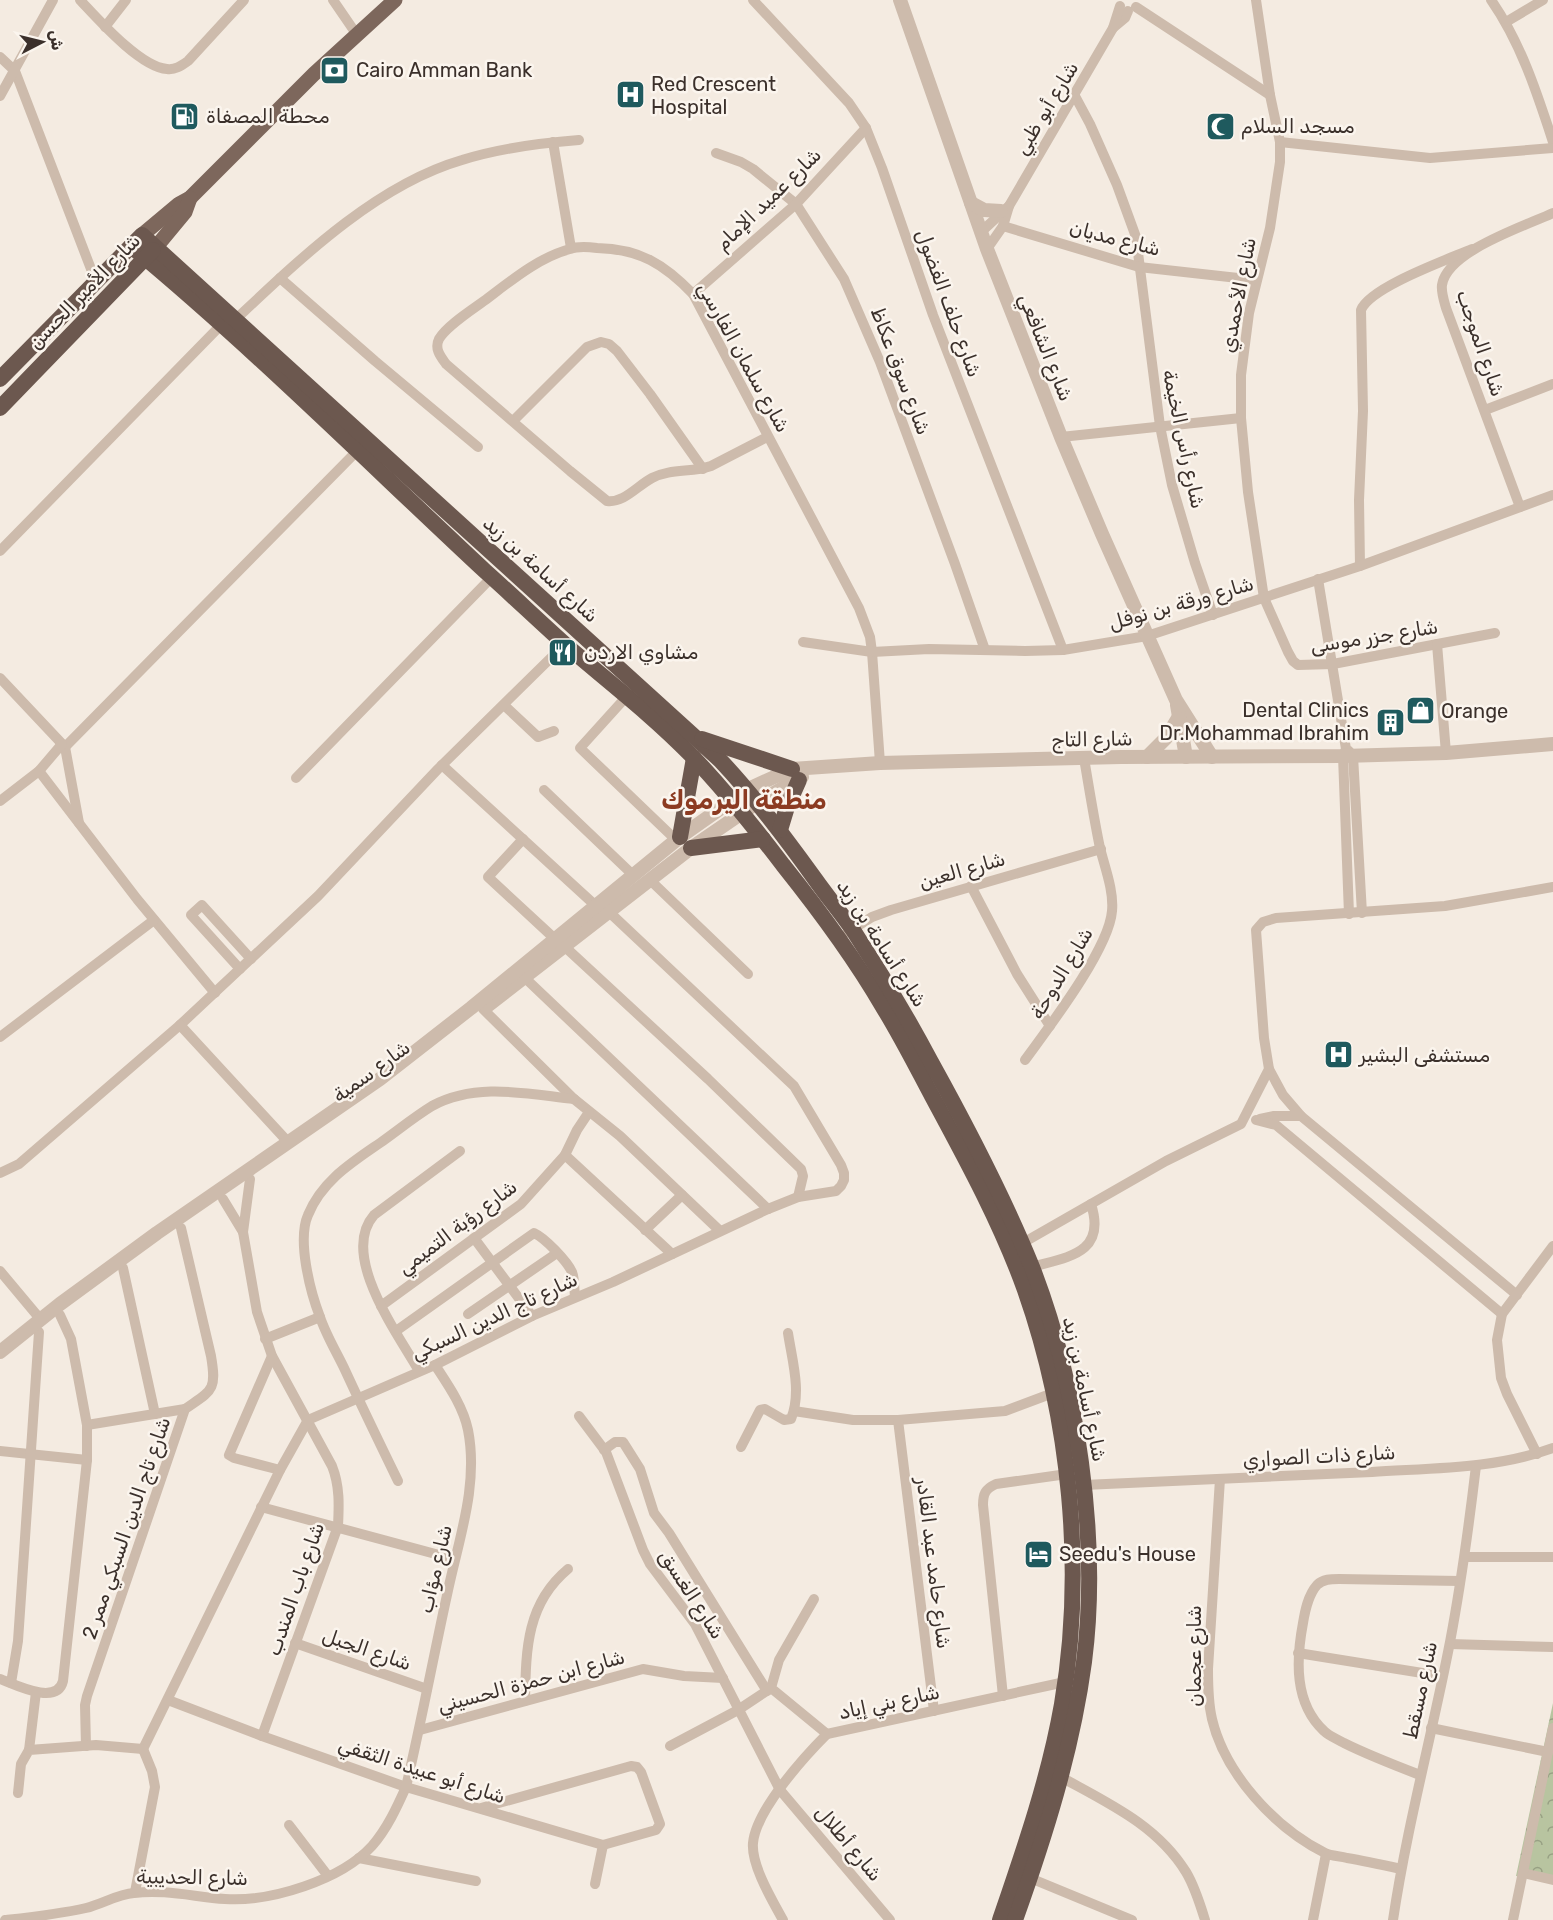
<svg xmlns="http://www.w3.org/2000/svg" width="1553" height="1920" font-family="Rubik,Vazirmatn,sans-serif">
<style>
.park{fill:url(#park-crowns)}
.lines{fill:none;stroke-linecap:round;stroke-linejoin:round}
.minor{stroke:#cdbbac;stroke-width:10}
.tertiary{stroke:#cdbbac;stroke-width:14}
.primary{stroke:#7d675c;stroke-width:15}
.trunk{stroke:#6c584f;stroke-width:16}
.labels{text-anchor:middle;stroke-width:5;stroke-linejoin:round;paint-order:stroke}
.poi-label{font-size:20px;fill:#3b302b;stroke:#fbf5ee;text-anchor:start}
.street-label{font-size:20px;fill:#3b302b;stroke:#fbf5ee}
.district-label{font-size:26px;font-weight:bold;fill:#8c3b22;stroke:#fbf5ee}
</style>
<defs>
<pattern id="park-crowns" width="20" height="18" patternUnits="userSpaceOnUse" patternTransform="scale(1.5)"><rect width="20" height="18" fill="#b8c4a0"/><path d="M2 6a3 3 0 1 1 6 0M12 15a3 3 0 1 1 6 0" fill="none" stroke="#97a083"/></pattern>
</defs>
<rect width="100%" height="100%" fill="#f4ebe1"/>
<path class="park" d="M 1553,1703 L 1553,1881 L 1516,1876 Z"/>
<g class="lines">
<g class="minor">
<path d="M 80,0 C 98,19 140,67 167,69 C 175,70 181,66 188,61 L 244,0"/>
<path d="M 333,0 L 357,35"/>
<path d="M 753,0 L 849,103 L 866,128 L 882,168 L 933,315 L 1063,650"/>
<path d="M 1256,0 L 1270,95 L 1280,142 L 1280,162 L 1270,228 L 1249,313 L 1241,375 L 1241,418 L 1248,492 L 1264,598 L 1288,652 L 1293,661 L 1298,665 L 1333,664 L 1495,633"/>
<path d="M 1491,0 C 1521,43 1537,93 1553,142"/>
<path d="M 1136,7 L 1270,95"/>
<path d="M 1506,22 L 1543,0"/>
<path d="M 105,27 L 126,0"/>
<path d="M 1113,28 L 1125,18 L 1128,11"/>
<path d="M 0,57 L 15,71 L 96,282"/>
<path d="M 0,96 L 53,0"/>
<path d="M 1075,96 L 1090,124 L 1117,185 L 1136,237 L 1160,426 L 1172,485 L 1195,563 L 1213,615"/>
<path d="M 553,142 L 571,248"/>
<path d="M 1280,142 L 1430,158 L 1553,148"/>
<path d="M 716,153 L 741,162 L 753,169 L 796,204 L 844,279 L 880,362 L 955,564 L 985,650"/>
<path d="M 1003,226 L 1139,267 L 1256,280"/>
<path d="M 981,232 L 1009,206 L 1113,28 L 1120,6"/>
<path d="M 987,249 L 1003,226 L 1009,206"/>
<path d="M 280,278 L 375,361 L 478,447"/>
<path d="M 693,294 L 796,204 L 866,128"/>
<path d="M 236,319 C 300,259 376,185 462,160 C 500,148 540,143 579,140"/>
<path d="M 1485,410 L 1553,384"/>
<path d="M 513,421 L 587,347 L 601,342 L 609,344 L 617,351 L 650,394 L 703,469"/>
<path d="M 767,437 L 711,466 C 692,473 671,468 652,478 C 637,486 624,503 607,501 L 570,471 L 446,364 C 441,357 434,349 439,339 C 447,325 475,308 488,298 C 513,279 540,257 570,249 C 578,246 589,247 597,248 C 640,249 664,264 693,294 L 859,608 L 870,637 L 872,652 L 880,763"/>
<path d="M 1061,437 L 1241,418"/>
<path d="M 1520,507 L 1446,308 C 1444,301 1441,292 1442,285 C 1447,251 1525,226 1553,213"/>
<path d="M 0,551 L 222,324"/>
<path d="M 1360,566 L 1359,500 L 1363,411 L 1361,310 C 1370,287 1449,259 1472,249"/>
<path d="M 1318,579 L 1346,749 L 1343,756 L 1349,914"/>
<path d="M 803,642 L 872,652 L 929,649 L 1025,651 L 1063,650 L 1147,636 L 1360,566 L 1553,495"/>
<path d="M 1437,644 L 1446,753"/>
<path d="M 0,678 L 65,747 L 79,823"/>
<path d="M 627,696 L 580,748 L 676,840"/>
<path d="M 504,705 L 538,737 L 554,731"/>
<path d="M 65,747 L 357,451"/>
<path d="M 1349,751 L 1353,756 L 1362,913"/>
<path d="M 442,765 L 596,906"/>
<path d="M 39,771 L 137,899 L 215,993"/>
<path d="M 296,778 L 492,577"/>
<path d="M 544,790 L 633,875"/>
<path d="M 0,801 L 39,771 L 62,744"/>
<path d="M 523,839 L 488,877 L 555,939"/>
<path d="M 650,880 L 748,974"/>
<path d="M 971,886 L 1017,974 L 1050,1026"/>
<path d="M 848,932 L 872,917 L 891,910 L 1101,849"/>
<path d="M 564,946 L 708,1079 L 801,1169 L 803,1176 L 798,1197"/>
<path d="M 240,969 L 191,915 L 202,905 L 251,959"/>
<path d="M 524,977 L 768,1209"/>
<path d="M 483,1009 L 574,1099 L 620,1136 L 719,1230"/>
<path d="M 0,1037 L 154,920"/>
<path d="M 1025,1060 C 1049,1027 1109,949 1112,911 C 1114,891 1105,868 1100,848 C 1094,819 1089,788 1084,758"/>
<path d="M 1301,1116 L 1517,1295"/>
<path d="M 1260,1119 L 1274,1116 L 1301,1116 L 1283,1095 L 1269,1069"/>
<path d="M 1256,1120 L 1276,1125 L 1502,1314"/>
<path d="M 288,1142 L 180,1025 L 318,896 L 438,769 L 565,644"/>
<path d="M 565,1155 L 672,1254"/>
<path d="M 0,1173 L 19,1164 L 180,1025"/>
<path d="M 250,1179 L 243,1232 L 257,1312 L 272,1356 L 332,1466 C 340,1486 339,1506 338,1526 L 262,1736"/>
<path d="M 223,1199 L 243,1232"/>
<path d="M 645,1230 L 682,1195"/>
<path d="M 474,1238 L 532,1316"/>
<path d="M 1021,1244 L 1166,1161 L 1241,1124 L 1269,1069 L 1264,1038 L 1256,930 L 1263,922 L 1276,918 L 1445,906 L 1553,887"/>
<path d="M 1032,1267 C 1067,1257 1107,1254 1091,1204"/>
<path d="M 123,1268 L 155,1414"/>
<path d="M 0,1271 L 41,1320"/>
<path d="M 381,1306 L 521,1204 L 565,1155 L 577,1130 L 589,1112"/>
<path d="M 468,1314 L 557,1253"/>
<path d="M 396,1331 L 534,1233 C 545,1238 567,1261 572,1272 C 575,1280 574,1289 575,1297"/>
<path d="M 265,1339 L 320,1317"/>
<path d="M 272,1356 L 229,1455 L 234,1458 L 280,1470"/>
<path d="M 419,1371 C 398,1334 339,1255 374,1215 L 460,1151"/>
<path d="M 794,1411 L 853,1420 L 898,1420 L 1005,1411 L 1053,1393"/>
<path d="M 579,1416 L 606,1452 L 643,1550 L 650,1564 L 695,1624 L 780,1790 L 890,1920"/>
<path d="M 898,1420 L 934,1711"/>
<path d="M 87,1425 L 185,1409"/>
<path d="M 741,1447 L 760,1410 L 765,1409 L 784,1420 L 791,1419 C 802,1392 792,1360 788,1333"/>
<path d="M 604,1450 L 615,1442 L 623,1442 L 640,1469 L 654,1513 L 669,1533 L 767,1691"/>
<path d="M 0,1451 L 87,1460"/>
<path d="M 1537,1454 L 1507,1394 L 1501,1378 L 1497,1340 L 1502,1314 L 1553,1246"/>
<path d="M 1220,1479 L 1208,1669 C 1208,1686 1208,1702 1212,1719 C 1225,1774 1275,1828 1325,1853 C 1331,1856 1340,1856 1347,1858 C 1365,1861 1383,1865 1401,1869"/>
<path d="M 398,1481 C 380,1444 362,1407 345,1370 C 337,1353 326,1335 320,1317 C 310,1291 297,1240 308,1215 C 322,1181 351,1163 380,1143 C 397,1131 414,1117 432,1106 C 477,1082 527,1094 574,1099"/>
<path d="M 1084,1485 C 1180,1481 1276,1477 1372,1472 C 1433,1468 1496,1469 1553,1448"/>
<path d="M 261,1507 L 454,1559"/>
<path d="M 1465,1557 L 1553,1557"/>
<path d="M 814,1599 L 779,1660 L 771,1688 L 827,1734"/>
<path d="M 295,1643 L 427,1689"/>
<path d="M 1450,1644 L 1553,1647"/>
<path d="M 1298,1653 L 1441,1676"/>
<path d="M 0,1679 C 16,1685 57,1706 63,1681 L 87,1460 L 87,1425 L 71,1339 L 60,1315"/>
<path d="M 11,1683 L 18,1641 L 39,1332"/>
<path d="M 1003,1696 L 983,1505 C 983,1494 985,1489 996,1484 L 1067,1474"/>
<path d="M 168,1700 L 262,1736 L 406,1787 L 603,1845 L 656,1830 L 660,1824 L 641,1772 L 637,1767 L 631,1766 L 481,1808"/>
<path d="M 525,1701 C 526,1650 526,1604 568,1569"/>
<path d="M 1431,1728 L 1548,1752"/>
<path d="M 420,1730 L 643,1669 L 684,1676 L 723,1678"/>
<path d="M 86,1746 L 85,1705 L 87,1696 L 185,1409 C 212,1390 217,1391 211,1356 L 181,1228"/>
<path d="M 670,1746 L 738,1710 L 771,1688"/>
<path d="M 143,1749 L 280,1470 L 308,1420 L 435,1365 L 532,1316 L 613,1282 L 768,1209 L 798,1197 L 836,1191 L 841,1186 L 844,1180 L 844,1173 L 841,1165 L 794,1086 L 608,911"/>
<path d="M 29,1750 L 36,1692"/>
<path d="M 1420,1775 C 1394,1765 1368,1755 1344,1743 C 1337,1739 1329,1736 1324,1731 C 1294,1703 1296,1660 1303,1623 C 1305,1611 1308,1595 1317,1585 C 1323,1579 1331,1579 1339,1579 L 1460,1581"/>
<path d="M 1061,1777 C 1108,1803 1157,1825 1186,1872 C 1195,1887 1200,1904 1205,1920"/>
<path d="M 18,1793 L 21,1764 L 29,1750 L 96,1745 L 143,1749"/>
<path d="M 289,1825 L 328,1876"/>
<path d="M 359,1858 L 476,1881"/>
<path d="M 1523,1873 L 1553,1880"/>
<path d="M 1030,1878 L 1132,1920"/>
<path d="M 595,1884 L 603,1845"/>
<path d="M 135,1892 L 155,1787 L 152,1771 L 143,1749"/>
<path d="M 5,1920 C 32,1917 60,1914 86,1908 C 102,1904 118,1894 134,1893 C 164,1889 195,1897 225,1899 C 271,1902 341,1880 372,1846 C 387,1829 397,1807 406,1787 C 421,1723 433,1659 447,1595 C 458,1541 479,1486 468,1430 C 463,1406 448,1385 435,1365"/>
<path d="M 783,1920 C 772,1900 751,1865 753,1843 C 756,1810 804,1757 827,1734 L 1065,1682"/>
<path d="M 1313,1920 L 1326,1854"/>
<path d="M 1393,1920 C 1407,1826 1432,1735 1450,1642 C 1461,1584 1469,1525 1476,1466"/>
<path d="M 1513,1920 L 1553,1728"/>
</g>
<g class="tertiary">
<path d="M 900,0 L 987,249 L 1061,437 L 1102,534 L 1176,700 L 1212,757"/>
<path d="M 971,203 L 984,210 L 1001,211"/>
<path d="M 1177,705 L 1186,757"/>
<path d="M 1147,757 L 1166,738 L 1178,718"/>
<path d="M 486,1007 L 691,848 L 758,802 L 802,777"/>
<path d="M 0,1352 L 60,1304 L 157,1233 L 380,1079 L 471,1008 L 680,837 L 748,789 L 792,769 L 880,763 L 1121,757 L 1343,756 L 1446,753 L 1553,744"/>
</g>
<g class="primary">
<path d="M 142,235 L 179,204 L 190,198 L 314,74 L 395,0"/>
<path d="M 156,247 L 185,212 L 190,198"/>
</g>
<g class="trunk">
<path d="M 131,246 C 254,348 368,462 485,571 C 513,596 540,622 568,647 C 609,682 653,716 691,755 C 724,789 754,827 783,865 C 819,910 854,957 883,1007 C 901,1036 916,1066 932,1096 C 966,1159 1001,1223 1025,1290 C 1070,1418 1085,1570 1062,1704 C 1049,1778 1024,1850 1000,1920"/>
<path d="M 0,379 L 142,235 L 720,760 C 755,797 785,837 815,879 C 827,896 841,913 853,930 C 881,973 907,1017 931,1062 C 967,1127 1004,1198 1032,1267 C 1077,1383 1100,1539 1084,1662 C 1072,1751 1045,1836 1015,1920"/>
<path d="M 0,408 L 153,250"/>
<path d="M 702,739 L 792,769"/>
<path d="M 780,830 L 787,807 L 799,780"/>
<path d="M 680,837 L 694,758"/>
<path d="M 691,848 L 763,839"/>
</g>
</g>
<defs>
<symbol id="bank-square" viewBox="-11 -11 22 22"><rect x="-9" y="-9" width="18" height="18" rx="4" fill="#1f5a5e" stroke="#fbf5ee"/><path d="M-6-4H6V4H-6ZM0-2.3a2.3 2.3 0 1 0 0 4.6a2.3 2.3 0 1 0 0-4.6Z" fill="#fff"/></symbol>
<symbol id="hospital-square" viewBox="-11 -11 22 22"><rect x="-9" y="-9" width="18" height="18" rx="4" fill="#1f5a5e" stroke="#fbf5ee"/><path d="M-5-5h3v3.5h4V-5h3V5h-3V1.5h-4V5h-3Z" fill="#fff"/></symbol>
<symbol id="fuel-square" viewBox="-11 -11 22 22"><rect x="-9" y="-9" width="18" height="18" rx="4" fill="#1f5a5e" stroke="#fbf5ee"/><path d="M-5.5-6h7V0h2V4h1.3V-2.5L3-4.5l.8-.8L6-3V5H2.5V1h-1V6h-7ZM-4.2-4.7v3.2H.2V-4.7Z" fill="#fff"/></symbol>
<symbol id="mosque-square" viewBox="-11 -11 22 22"><rect x="-9" y="-9" width="18" height="18" rx="4" fill="#1f5a5e" stroke="#fbf5ee"/><path d="M3.5-4.9A6 6 0 1 0 3.5 4.9A5 5 0 1 1 3.5-4.9Z" fill="#fff"/></symbol>
<symbol id="restaurant-square" viewBox="-11 -11 22 22"><rect x="-9" y="-9" width="18" height="18" rx="4" fill="#1f5a5e" stroke="#fbf5ee"/><path d="M-5-6h1v4h1v-4h1v4h1v-4h1v5L-1.5 .5V6h-2V.5L-5-1ZM5-6V6H3V1.5H1.5Q1.5-4 5-6Z" fill="#fff"/></symbol>
<symbol id="shop-square" viewBox="-11 -11 22 22"><rect x="-9" y="-9" width="18" height="18" rx="4" fill="#1f5a5e" stroke="#fbf5ee"/><path d="M-5-2.5h2.3a2.7 3.5 0 0 1 5.4 0H5L5.5 6h-11ZM-1.5-2.5h3a1.5 2.3 0 0 0-3 0Z" fill="#fff"/></symbol>
<symbol id="building-square" viewBox="-11 -11 22 22"><rect x="-9" y="-9" width="18" height="18" rx="4" fill="#1f5a5e" stroke="#fbf5ee"/><path d="M-4-6H4V6H1V3H-1V6H-4ZM-2.5-4.3h1.7v1.8h-1.7ZM.8-4.3h1.7v1.8H.8ZM-2.5-1h1.7V.8h-1.7ZM.8-1h1.7V.8H.8Z" fill="#fff"/></symbol>
<symbol id="hotel-square" viewBox="-11 -11 22 22"><rect x="-9" y="-9" width="18" height="18" rx="4" fill="#1f5a5e" stroke="#fbf5ee"/><path d="M-6-4.5h1.5V1H6V5H4.5V3h-9V5H-6ZM-4 0a1.8 1.8 0 1 1 3.6 0ZM.5 0V-2.5h3Q6-2.5 6 0Z" fill="#fff"/></symbol>
</defs>
<g fill-rule="evenodd">
<use href="#bank-square" x="318" y="54" width="33" height="33"/>
<use href="#hospital-square" x="614" y="78" width="33" height="33"/>
<use href="#fuel-square" x="168" y="100" width="33" height="33"/>
<use href="#mosque-square" x="1204" y="110" width="33" height="33"/>
<use href="#restaurant-square" x="546" y="636" width="33" height="33"/>
<use href="#shop-square" x="1404" y="694" width="33" height="33"/>
<use href="#building-square" x="1374" y="706" width="33" height="33"/>
<use href="#hospital-square" x="1322" y="1038" width="33" height="33"/>
<use href="#hotel-square" x="1022" y="1538" width="33" height="33"/>
</g>
<g class="labels">
<g class="poi-label">
<text x="356" y="77">Cairo Amman Bank</text>
<text x="651" y="91">Red Crescent<tspan x="651" dy="23">Hospital</tspan></text>
<text x="206" y="123">محطة المصفاة</text>
<text x="1241" y="133">مسجد السلام</text>
<text x="584" y="659">مشاوي الاردن</text>
<text x="1369" y="717" text-anchor="end">Dental Clinics<tspan x="1369" dy="23">Dr.Mohammad Ibrahim</tspan></text>
<text x="1441" y="718">Orange</text>
<text x="1359" y="1062">مستشفى البشير</text>
<text x="1059" y="1561">Seedu's House</text>
</g>
<g class="street-label">
<text transform="translate(1046 108) rotate(-59)" y="7">شارع أبو ظبي</text>
<text transform="translate(768 199) rotate(-44)" y="7">شارع عميد الإمام</text>
<text transform="translate(1115 238) rotate(14)" y="7">شارع مديان</text>
<text transform="translate(84 291) rotate(-46)" y="7">شارع الأمير الحسن</text>
<text transform="translate(1238 295) rotate(-79)" y="7">شارع الأحمدي</text>
<text transform="translate(949 303) rotate(70)" y="7">شارع حلف الفضول</text>
<text transform="translate(1481 343) rotate(71)" y="7">شارع الموجب</text>
<text transform="translate(1046 347) rotate(68)" y="7">شارع الشافعي</text>
<text transform="translate(744 357) rotate(61)" y="7">شارع سلمان الفارسي</text>
<text transform="translate(901 371) rotate(69)" y="7">شارع سوق عكاظ</text>
<text transform="translate(1184 439) rotate(78)" y="7">شارع رأس الخيمة</text>
<text transform="translate(541 569) rotate(42)" y="7">شارع أسامة بن زيد</text>
<text transform="translate(1181 603) rotate(-16)" y="7">شارع ورقة بن نوفل</text>
<text transform="translate(1374 636) rotate(-9)" y="7">شارع جزر موسى</text>
<text transform="translate(1092 739) rotate(-1)" y="7">شارع التاج</text>
<text transform="translate(962 870) rotate(-16)" y="7">شارع العين</text>
<text transform="translate(882 943) rotate(57)" y="7">شارع أسامة بن زيد</text>
<text transform="translate(1061 973) rotate(-59)" y="7">شارع الدوحة</text>
<text transform="translate(371 1071) rotate(-36)" y="7">شارع سمية</text>
<text transform="translate(457 1227) rotate(-37)" y="7">شارع رؤبة التميمي</text>
<text transform="translate(494 1316) rotate(-25)" y="7">شارع تاج الدين السبكي</text>
<text transform="translate(1085 1389) rotate(78)" y="7">شارع أسامة بن زيد</text>
<text transform="translate(1319 1456) rotate(-3)" y="7">شارع ذات الصواري</text>
<text transform="translate(126 1528) rotate(-71)" y="7">شارع تاج الدين السبكي ممر 2</text>
<text transform="translate(934 1563) rotate(83)" y="7">شارع حامد عبد القادر</text>
<text transform="translate(435 1569) rotate(-77)" y="7">شارع مؤاب</text>
<text transform="translate(295 1589) rotate(-71)" y="7">شارع باب المندب</text>
<text transform="translate(692 1594) rotate(57)" y="7">شارع الغسق</text>
<text transform="translate(367 1649) rotate(19)" y="7">شارع الجبل</text>
<text transform="translate(1194 1656) rotate(-90)" y="7">شارع عجمان</text>
<text transform="translate(531 1681) rotate(-15)" y="7">شارع ابن حمزة الحسيني</text>
<text transform="translate(1420 1690) rotate(-78)" y="7">شارع مسقط</text>
<text transform="translate(889 1702) rotate(-12)" y="7">شارع بني إياد</text>
<text transform="translate(422 1770) rotate(18)" y="7">شارع أبو عبيدة الثقفي</text>
<text transform="translate(849 1843) rotate(50)" y="7">شارع أطلال</text>
<text transform="translate(192 1877) rotate(1)" y="7">شارع الحديبية</text>
</g>
<g class="district-label">
<text x="744" y="809">منطقة اليرموك</text>
</g>
</g>
<g transform="translate(42 42) rotate(83)" stroke="#fbf5ee" stroke-width="4.5" paint-order="stroke">
<path d="M0-4.5L10 22L0 15L-10 22Z" fill="#3b302b"/>
<text y="-9" font-size="16" font-weight="bold" text-anchor="middle" fill="#3b302b">ش</text>
</g>
</svg>
